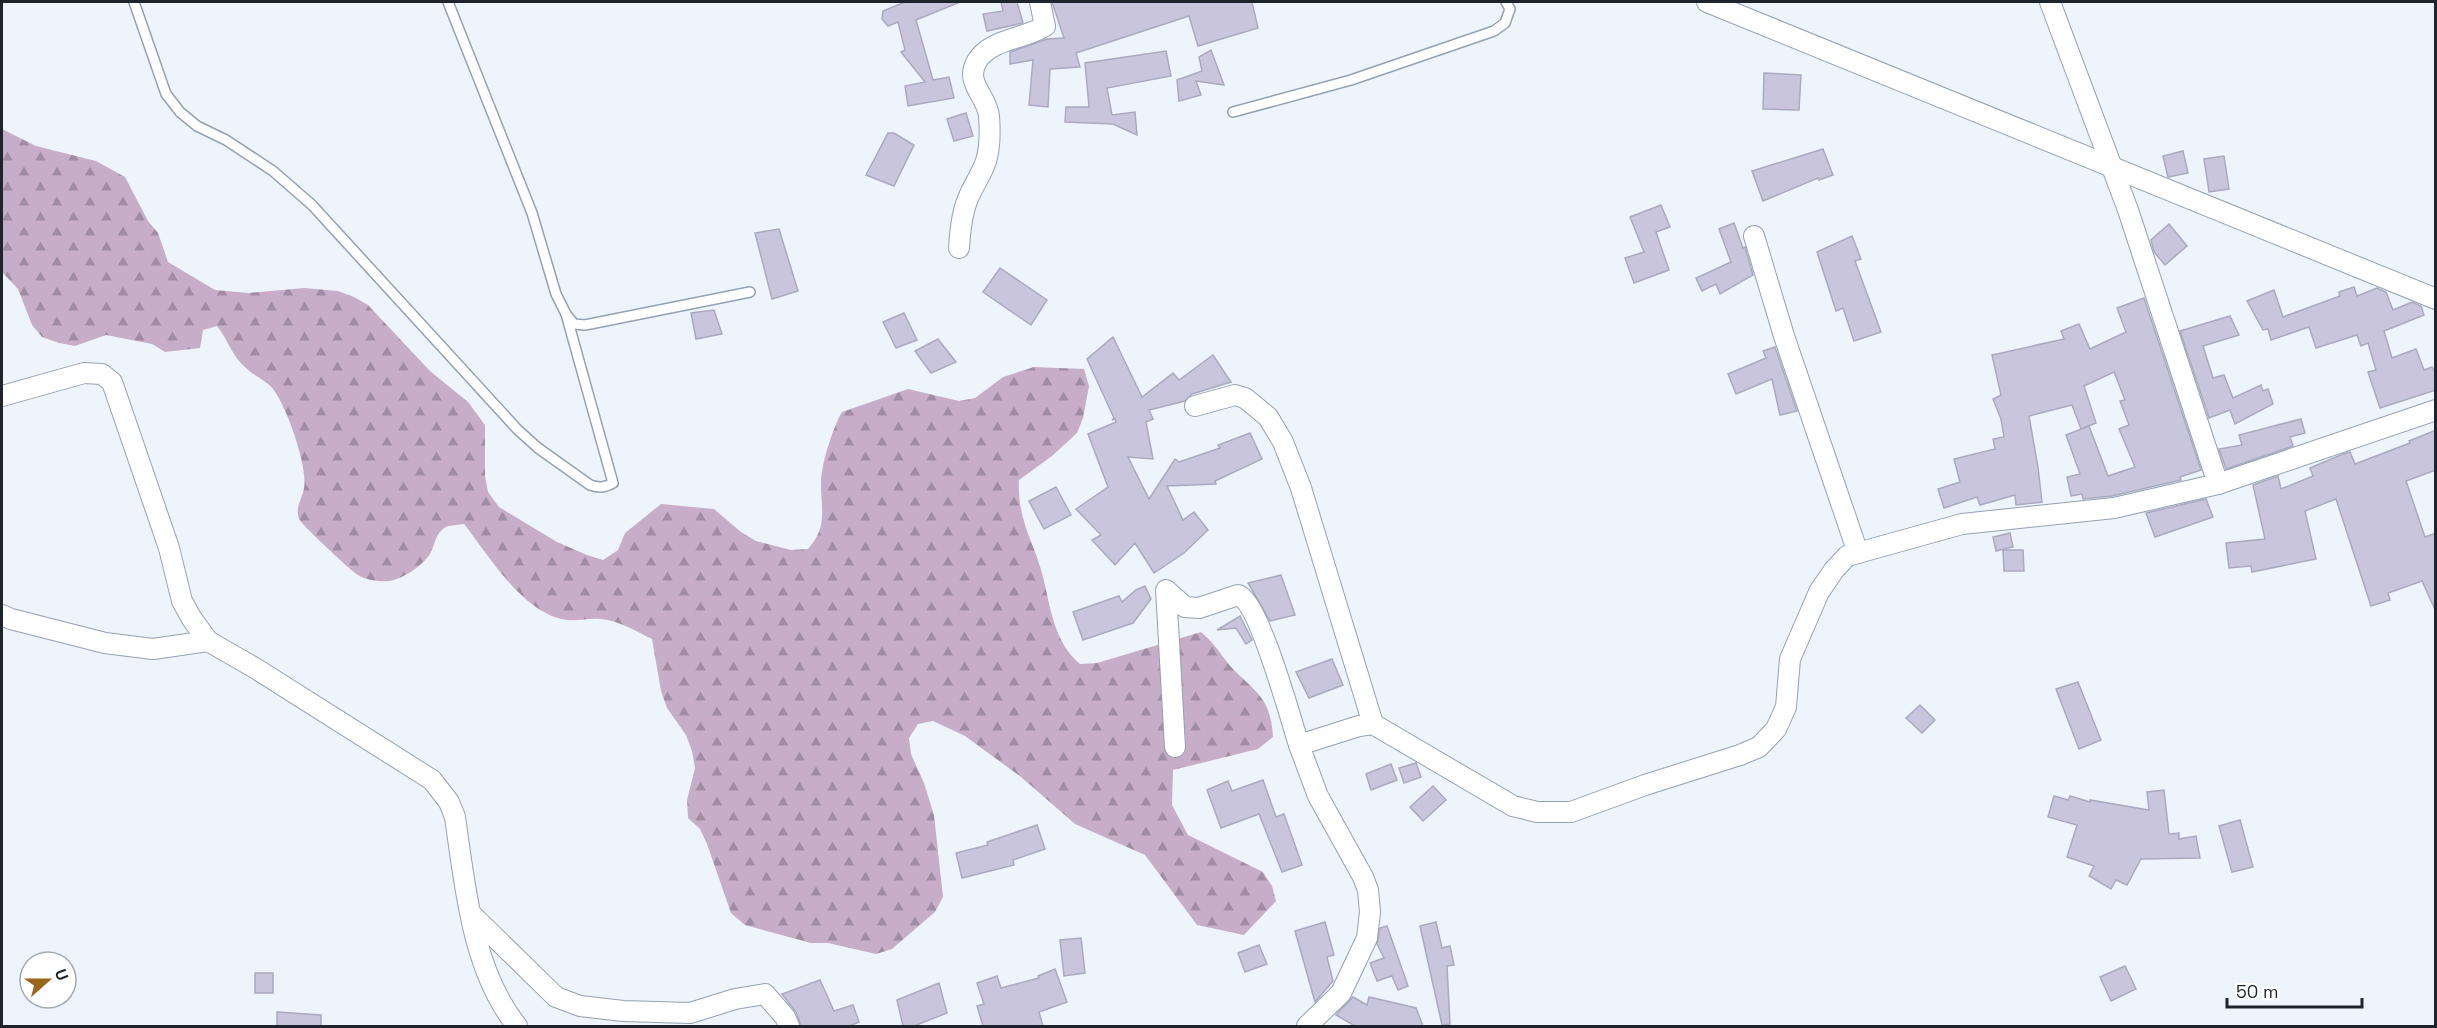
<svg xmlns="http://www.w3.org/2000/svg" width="2437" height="1028" font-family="'Space Grotesk',sans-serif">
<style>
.forest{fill:url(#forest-firs)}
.building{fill:#c8c5dd;stroke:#aba9bf;stroke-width:1.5}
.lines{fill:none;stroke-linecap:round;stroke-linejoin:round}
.service-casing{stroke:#92a1b4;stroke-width:12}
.minor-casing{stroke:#92a1b4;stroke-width:22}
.service{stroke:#fff;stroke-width:9}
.minor{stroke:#fff;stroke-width:20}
</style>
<defs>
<pattern id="forest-firs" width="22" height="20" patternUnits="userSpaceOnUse" patternTransform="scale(1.5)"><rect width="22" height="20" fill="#c7adc8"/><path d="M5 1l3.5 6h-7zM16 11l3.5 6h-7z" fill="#a18da3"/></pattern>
</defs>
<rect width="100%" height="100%" fill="#eef4fc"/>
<path class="forest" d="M 2,129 L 36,146 L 96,161 L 125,177 L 148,221 L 158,233 L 168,262 L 215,290 L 248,293 L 304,288 L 338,291 L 354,297 L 368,305 L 430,371 L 468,402 L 485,425 L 485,476 L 488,492 L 499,507 L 557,542 L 587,555 L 603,560 L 618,550 L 625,533 L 661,504 L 714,509 L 741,532 L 756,541 L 791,550 L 808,549 C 828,526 821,511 821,483 C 821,465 833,427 842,412 L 908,389 L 959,401 L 975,398 L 1003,377 L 1034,367 L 1084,369 L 1089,386 L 1083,418 L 1077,433 L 1052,456 L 1019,480 C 1017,521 1034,541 1043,577 C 1051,609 1054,642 1080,664 L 1097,663 L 1201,632 C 1217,645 1222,658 1235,671 C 1259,694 1271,701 1273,737 L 1258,749 L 1173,770 L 1172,805 L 1188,835 L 1263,872 L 1272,886 L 1276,901 L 1244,935 L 1197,925 L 1145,855 L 1075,824 L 1021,777 L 965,736 L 933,721 L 918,724 L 909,738 L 911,754 L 924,783 L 934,815 L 943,897 L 935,912 L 892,949 L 876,954 L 828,943 L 811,943 L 745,925 L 731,913 L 707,844 L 700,829 L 688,818 L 687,800 L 695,768 L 692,751 L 686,735 L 667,708 L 661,691 L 652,639 C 636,631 618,620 600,619 C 589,618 578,621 567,620 C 523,614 490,557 464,524 C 459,525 451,525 446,527 C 435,533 435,545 430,554 C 422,566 403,579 389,581 C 379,582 366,580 358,575 C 351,571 300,523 299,519 C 295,506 302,500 304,488 C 308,467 287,407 273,389 C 266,380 253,376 245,367 C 232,356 228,340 217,326 L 203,330 L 200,348 L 165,352 L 152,344 L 106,335 L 75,346 L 59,343 L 42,337 L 32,325 L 18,289 L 2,272 Z"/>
<g class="building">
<path d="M 905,2 L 960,2 L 916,20 L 933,80 L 949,77 L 954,98 L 908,106 L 905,86 L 925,82 L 901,52 L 905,50 L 898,22 L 888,26 L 882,19 L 883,11 Z"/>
<path d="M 1001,2 L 1017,2 L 1023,23 L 987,31 L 983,14 L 1003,11 Z"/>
<path d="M 1052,2 L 1252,2 L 1258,28 L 1198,46 L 1189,16 L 1076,53 L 1080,67 L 1050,69 L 1048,107 L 1029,105 L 1033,60 L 1010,64 L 1010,52 L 1047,39 L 1064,38 Z"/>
<path d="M 1211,50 L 1224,85 L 1196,81 L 1201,95 L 1179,101 L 1177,80 L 1202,71 L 1199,57 Z"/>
<path d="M 1166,51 L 1171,76 L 1107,88 L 1112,115 L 1135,112 L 1137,135 L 1113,124 L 1065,122 L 1066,107 L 1089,107 L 1085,63 Z"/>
<path d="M 1764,73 L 1801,75 L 1799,110 L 1763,109 Z"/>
<path d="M 966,113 L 973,136 L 954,141 L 947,119 Z"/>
<path d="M 888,133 L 894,133 L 914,145 L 894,186 L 866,175 Z"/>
<path d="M 1823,149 L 1833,175 L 1819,180 L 1818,178 L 1763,201 L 1752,171 Z"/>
<path d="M 2183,151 L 2188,173 L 2168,177 L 2163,156 Z"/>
<path d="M 2224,156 L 2229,189 L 2209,192 L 2204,159 Z"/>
<path d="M 1661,205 L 1670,227 L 1656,232 L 1669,270 L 1634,283 L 1625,258 L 1644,252 L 1630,217 Z"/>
<path d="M 1734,223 L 1743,248 L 1745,247 L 1753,275 L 1720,294 L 1716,284 L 1702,291 L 1696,278 L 1731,262 L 1719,229 Z"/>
<path d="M 2169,224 L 2187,246 L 2165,265 L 2154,252 L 2151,240 Z"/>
<path d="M 779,229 L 798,291 L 772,299 L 755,233 Z"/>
<path d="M 1852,236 L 1861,259 L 1855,261 L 1881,332 L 1854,341 L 1843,308 L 1836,311 L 1817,252 Z"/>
<path d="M 1000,268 L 1047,300 L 1031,325 L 983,292 Z"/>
<path d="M 2354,287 L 2357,296 L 2377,288 L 2386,292 L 2393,310 L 2412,302 L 2421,306 L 2424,315 L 2384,331 L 2392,358 L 2416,349 L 2424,370 L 2432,367 L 2436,375 L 2436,390 L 2380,408 L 2368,372 L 2376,370 L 2368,343 L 2361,346 L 2357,335 L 2316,348 L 2309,327 L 2271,340 L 2268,329 L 2263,330 L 2247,301 L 2274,290 L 2283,317 L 2340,296 L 2339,292 Z"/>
<path d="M 2144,298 L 2201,470 L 2180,477 L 2181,480 L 2112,496 L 2083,499 L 2082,494 L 2071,496 L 2067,477 L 2080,474 L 2066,435 L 2089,426 L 2108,476 L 2135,467 L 2119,429 L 2129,425 L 2120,401 L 2125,400 L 2114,372 L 2084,386 L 2096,423 L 2081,429 L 2072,405 L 2029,416 L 2038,467 L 2042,502 L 2016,505 L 2015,495 L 1980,505 L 1977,497 L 1944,508 L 1938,489 L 1960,482 L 1954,459 L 1995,449 L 1993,439 L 2004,437 L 2001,419 L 1993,399 L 2001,395 L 1992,355 L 2064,339 L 2061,331 L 2079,324 L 2090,349 L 2126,332 L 2117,308 Z"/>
<path d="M 714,310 L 722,334 L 696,339 L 691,313 Z"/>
<path d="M 904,313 L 917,340 L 896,348 L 883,322 Z"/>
<path d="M 2230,316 L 2239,335 L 2203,346 L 2213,378 L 2224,375 L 2233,398 L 2261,385 L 2263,391 L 2268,389 L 2273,404 L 2235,424 L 2230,410 L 2209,418 L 2180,331 Z"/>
<path d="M 1113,337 L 1142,397 L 1173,373 L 1179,380 L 1213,355 L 1231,382 L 1192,394 L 1185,401 L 1149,410 L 1153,419 L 1146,422 L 1153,459 L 1128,457 L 1149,499 L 1175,459 L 1179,462 L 1220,448 L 1218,445 L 1250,433 L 1262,459 L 1215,481 L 1216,484 L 1167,486 L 1183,520 L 1194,512 L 1208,530 L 1184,553 L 1154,573 L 1135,543 L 1115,565 L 1092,540 L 1101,535 L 1076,509 L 1108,487 L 1088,434 L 1116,422 L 1115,419 L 1112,420 L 1114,418 L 1087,359 Z"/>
<path d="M 938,339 L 956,362 L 931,373 L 915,351 Z"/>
<path d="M 1775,347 L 1797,411 L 1780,415 L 1772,379 L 1736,394 L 1728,374 L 1766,358 L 1763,351 Z"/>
<path d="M 2301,419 L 2305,433 L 2290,437 L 2293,446 L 2226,469 L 2219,449 L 2242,445 L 2239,435 Z"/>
<path d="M 2436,430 L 2436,470 L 2406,481 L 2425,537 L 2436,533 L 2436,612 L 2422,581 L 2388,593 L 2390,600 L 2371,606 L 2336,499 L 2305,511 L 2316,559 L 2252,572 L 2251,566 L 2229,568 L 2226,543 L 2265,539 L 2253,485 L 2278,476 L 2281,489 L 2313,476 L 2310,468 L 2343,454 L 2350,452 L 2355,464 L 2410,443 L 2409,441 Z"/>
<path d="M 1056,487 L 1071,515 L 1044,529 L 1029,501 Z"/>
<path d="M 2206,499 L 2213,517 L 2155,537 L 2146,513 Z"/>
<path d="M 2010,533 L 2013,547 L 1996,551 L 1993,537 Z"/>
<path d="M 2003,550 L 2023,550 L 2024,571 L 2004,571 Z"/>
<path d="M 1281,575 L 1295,615 L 1270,621 L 1248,583 Z"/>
<path d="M 1145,586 L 1151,599 L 1133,623 L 1083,640 L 1073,612 L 1119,596 L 1122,602 L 1136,590 Z"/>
<path d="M 1240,616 L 1252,640 L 1246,644 L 1236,628 L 1217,630 Z"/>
<path d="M 1332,659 L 1343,685 L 1309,698 L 1296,672 Z"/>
<path d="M 2078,682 L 2101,740 L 2079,749 L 2056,689 Z"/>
<path d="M 1920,705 L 1935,720 L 1922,733 L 1906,718 Z"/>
<path d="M 1416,763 L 1421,777 L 1404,783 L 1399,768 Z"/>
<path d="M 1391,764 L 1397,780 L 1371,790 L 1366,774 Z"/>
<path d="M 1263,780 L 1276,817 L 1284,814 L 1302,865 L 1282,872 L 1259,814 L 1221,828 L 1207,790 L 1228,781 L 1232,791 Z"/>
<path d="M 1433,786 L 1446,800 L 1423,821 L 1410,807 Z"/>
<path d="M 2164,790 L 2169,834 L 2179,833 L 2179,839 L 2196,836 L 2200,858 L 2141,859 L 2127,885 L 2116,880 L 2111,889 L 2089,876 L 2094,866 L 2067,857 L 2077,825 L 2048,817 L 2054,796 L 2068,800 L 2070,796 L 2090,802 L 2090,800 L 2149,810 L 2147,792 Z"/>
<path d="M 2240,820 L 2253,867 L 2232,872 L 2219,826 Z"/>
<path d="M 1037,825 L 1045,849 L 1013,860 L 1014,865 L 962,878 L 956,853 L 988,845 L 987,842 Z"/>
<path d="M 1325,922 L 1334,955 L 1327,957 L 1333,981 L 1315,1002 L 1295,931 Z"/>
<path d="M 1436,922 L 1442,948 L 1450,946 L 1454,965 L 1447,966 L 1450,1024 L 1442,1025 L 1420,926 Z"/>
<path d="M 1387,926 L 1408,986 L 1398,990 L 1392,976 L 1377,981 L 1370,963 L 1384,958 L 1377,944 L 1380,928 Z"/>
<path d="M 1081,938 L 1085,973 L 1064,976 L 1060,940 Z"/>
<path d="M 1259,945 L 1267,964 L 1245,972 L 1238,953 Z"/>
<path d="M 2125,966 L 2136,989 L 2111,1001 L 2100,977 Z"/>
<path d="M 1055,969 L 1067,1002 L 1039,1012 L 1043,1026 L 983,1026 L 977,1006 L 984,1004 L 977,983 L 997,976 L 1001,988 L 1039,978 L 1038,976 Z"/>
<rect x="255" y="973" width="18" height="20"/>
<path d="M 820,980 L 834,1011 L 853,1005 L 859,1022 L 849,1026 L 801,1026 L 796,1012 L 782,994 Z"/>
<path d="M 939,983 L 947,1013 L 914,1026 L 903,1026 L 897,1000 Z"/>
<path d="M 1353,997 L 1367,1005 L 1369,997 L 1416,1008 L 1423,1026 L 1355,1026 L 1336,1015 Z"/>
<path d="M 277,1012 L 321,1015 L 321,1026 L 277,1026 Z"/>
</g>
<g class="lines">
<defs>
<g id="service">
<path d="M 134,2 L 166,94 L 180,112 L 197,126 L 226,140 L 273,171 L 312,205 L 518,430 L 538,448 L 590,485 C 599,488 604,488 613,483 L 566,314"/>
<path d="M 448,2 L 532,213 L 556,294 L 566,314 L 574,324 L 585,325 L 750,292"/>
<path d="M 1233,112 L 1351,80 L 1494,31 L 1505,23 L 1510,9 L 1506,2"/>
</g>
<g id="minor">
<path d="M 1707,2 L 2436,299"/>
<path d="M 2050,2 L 2128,210 L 2218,484"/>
<path d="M 1754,236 L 1784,336 L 1858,553"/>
<path d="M 959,248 C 960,230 962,210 970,194 C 975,183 982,173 986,161 C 990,148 990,129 989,116 C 987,95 964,83 977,61 C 990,39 1025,39 1045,26 L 1040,2"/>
<path d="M 2,396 L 84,373 L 102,374 L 112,382 L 169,548 L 182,601 L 192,619 L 208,641 L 255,668 L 432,780 L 449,802 L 455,817 C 465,886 472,970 517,1026"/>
<path d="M 1195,406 L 1235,395 L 1245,398 L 1268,417 L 1283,442 L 1301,488 L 1373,724"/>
<path d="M 2,615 L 11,619 L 105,643 L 153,649 L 208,641"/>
<path d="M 1175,747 L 1166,590 L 1185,607 L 1199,608 L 1238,595 C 1259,602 1291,720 1299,745"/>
<path d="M 472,915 L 556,997 L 580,1006 L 623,1011 L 690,1013 L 735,999 L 765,994 L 785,1017 L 789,1026"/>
<path d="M 1307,1026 L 1341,993 L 1367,938 L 1370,912 L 1368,890 L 1363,877 L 1318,796 L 1299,745 L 1359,726 L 1373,724 L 1513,806 L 1537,812 L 1571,812 L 1645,785 L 1740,755 L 1759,747 L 1776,729 L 1786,707 L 1790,659 L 1819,592 L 1834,570 L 1847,556 L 1962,524 L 2114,508 L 2218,484 L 2436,410"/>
</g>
</defs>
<use href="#service" class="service-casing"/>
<use href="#minor" class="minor-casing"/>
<use href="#service" class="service"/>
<use href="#minor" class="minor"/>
</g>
<rect width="2437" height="1028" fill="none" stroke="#1e242b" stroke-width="6"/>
<g transform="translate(48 980) rotate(69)"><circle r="28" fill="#ffffff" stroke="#a5a7aa" stroke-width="1.5"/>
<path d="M0-4.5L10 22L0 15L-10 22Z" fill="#99651b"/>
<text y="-9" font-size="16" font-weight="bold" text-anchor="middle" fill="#1e242b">U</text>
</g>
<path d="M2227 998v9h135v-9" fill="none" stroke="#1e242b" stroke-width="3"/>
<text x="2236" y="998" font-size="18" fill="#1e242b" stroke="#ffffff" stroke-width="4.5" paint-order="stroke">50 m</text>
</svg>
